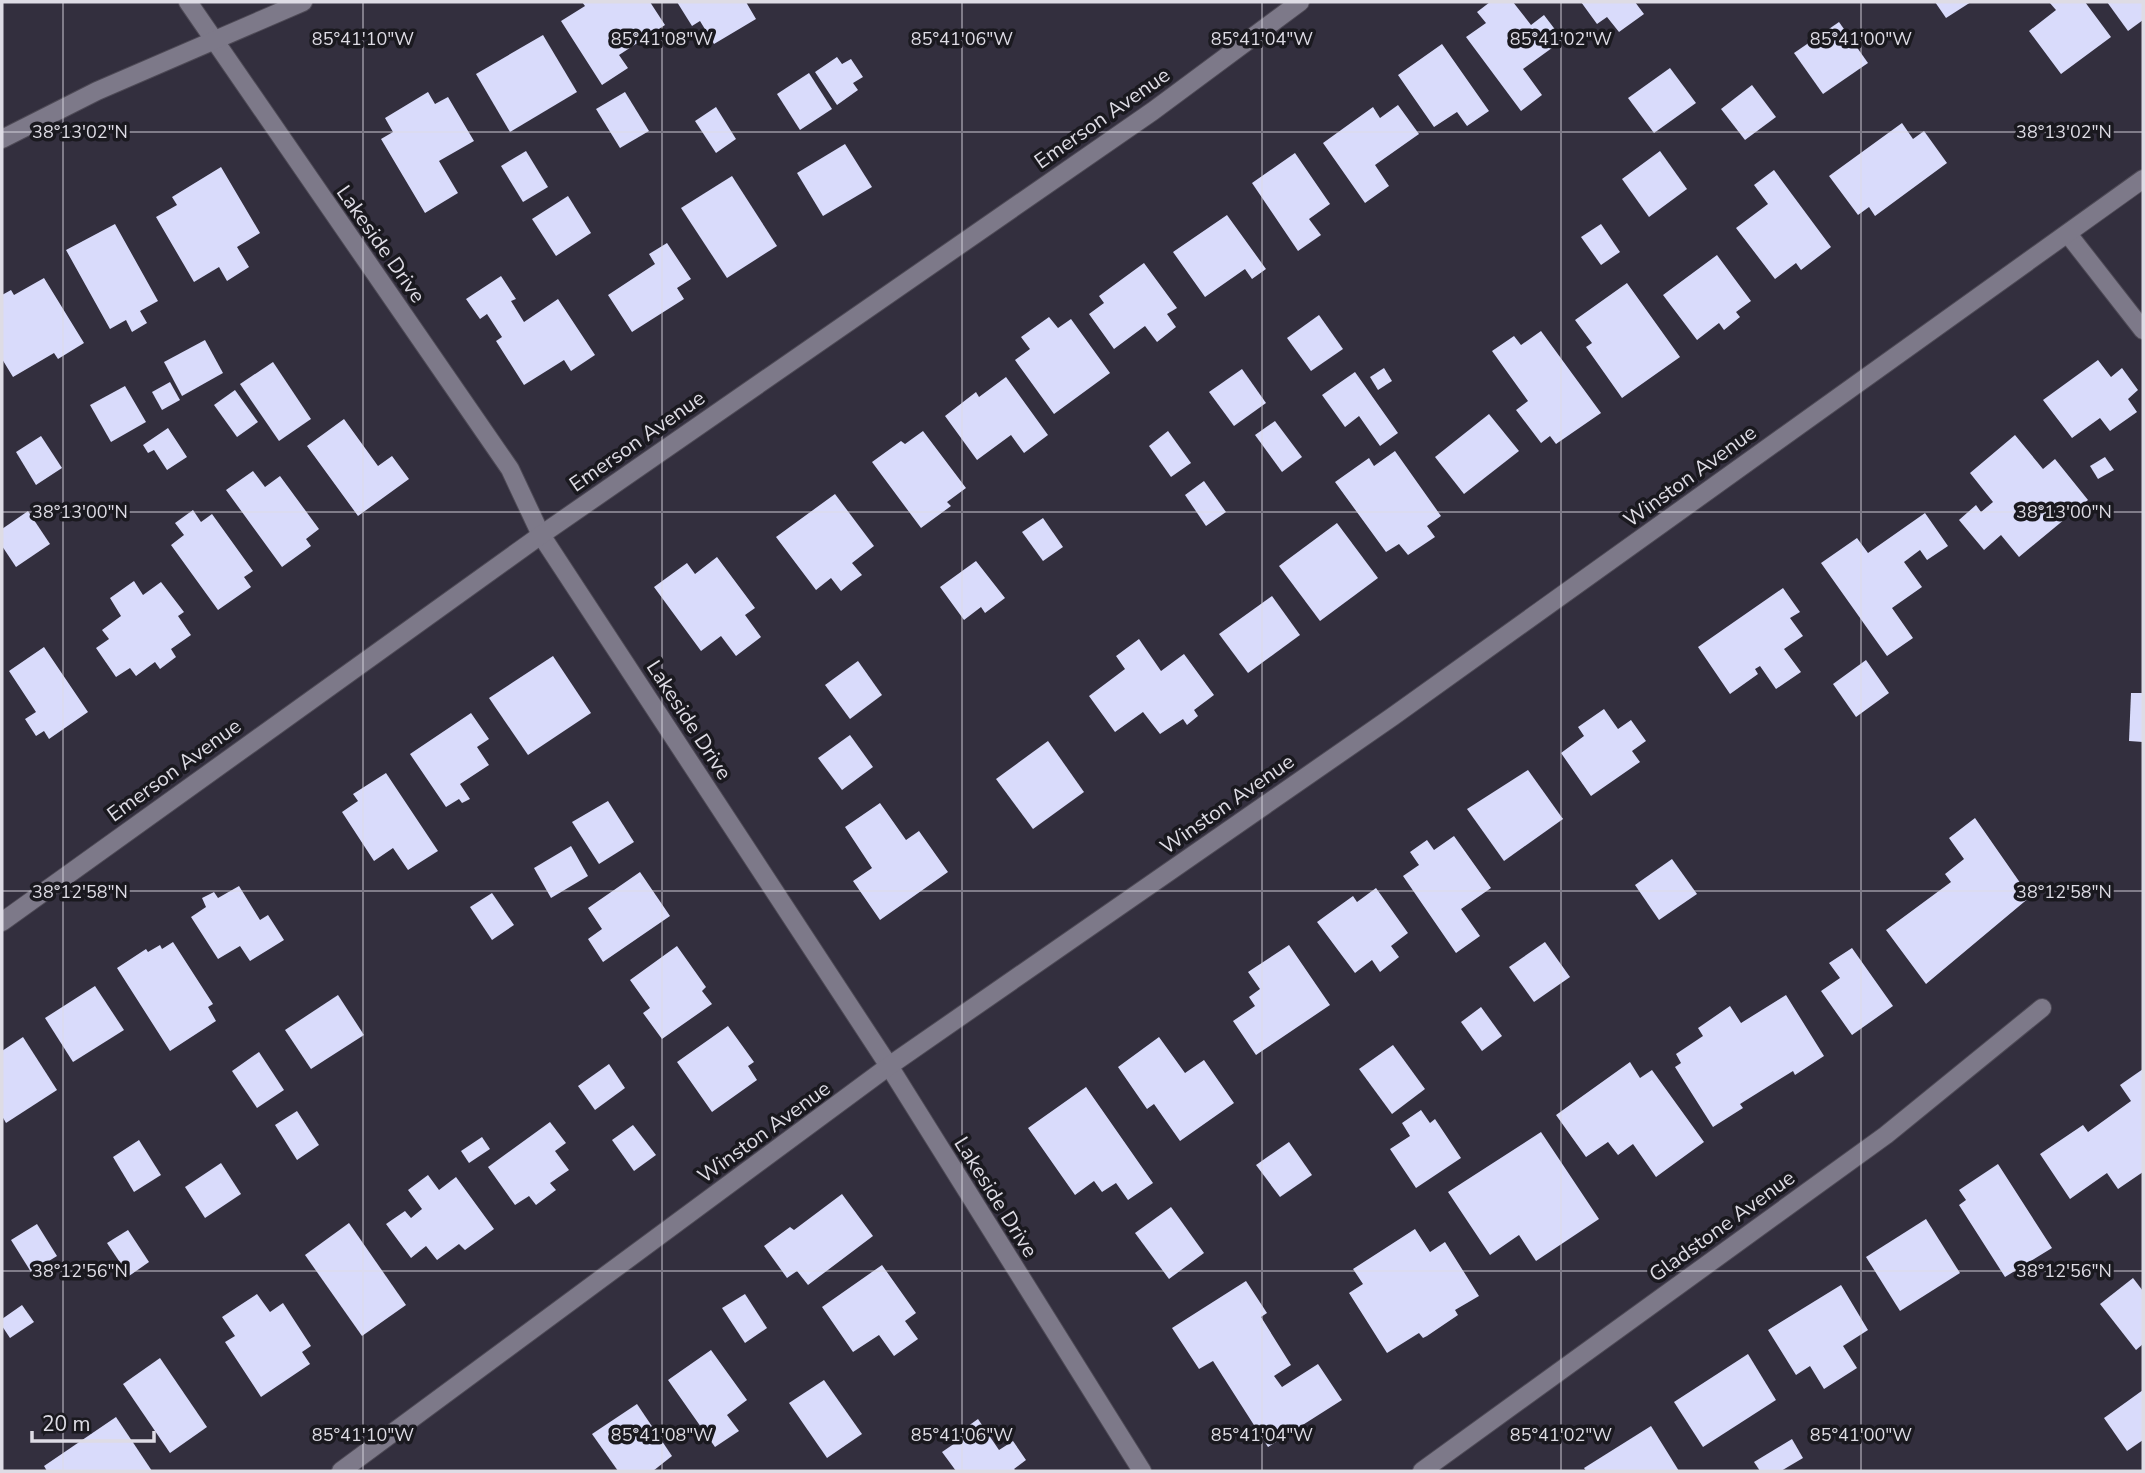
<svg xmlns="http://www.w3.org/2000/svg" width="2145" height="1473" font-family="'Nunito Sans',sans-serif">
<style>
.building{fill:#d9dbfb}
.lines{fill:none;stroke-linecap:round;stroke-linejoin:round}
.minor-casing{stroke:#4e4a56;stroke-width:20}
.minor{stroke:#7d7989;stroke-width:18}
.ticks{fill:none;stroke:#dedce5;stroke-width:2;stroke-opacity:0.45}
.labels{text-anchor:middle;stroke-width:7;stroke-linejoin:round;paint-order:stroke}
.street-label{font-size:21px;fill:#dedce5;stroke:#1a191f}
.ticks-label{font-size:18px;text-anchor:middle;fill:#dedce5;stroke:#1a191f;stroke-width:7;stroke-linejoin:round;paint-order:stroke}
</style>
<rect width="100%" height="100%" fill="#332f3e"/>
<g class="building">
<path d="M 582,2 L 650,2 L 665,25 L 619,55 L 628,68 L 602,85 L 561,21 L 585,6 Z"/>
<path d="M 677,2 L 746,2 L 756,19 L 714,44 L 700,21 L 692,26 Z"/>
<path d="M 1490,2 L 1513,2 L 1531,25 L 1544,15 L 1563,40 L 1523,69 L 1542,95 L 1521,111 L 1466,37 L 1486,23 L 1477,12 Z"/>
<path d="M 1581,2 L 1635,2 L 1644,14 L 1619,32 L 1607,17 L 1597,24 Z"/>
<path d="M 1935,2 L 1971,2 L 1946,18 Z"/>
<path d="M 2049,2 L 2085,2 L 2111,37 L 2061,74 L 2029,31 L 2056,10 Z"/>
<path d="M 2107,2 L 2143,2 L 2143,20 L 2128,31 Z"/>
<path d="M 1839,22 L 1868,63 L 1823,94 L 1794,53 Z"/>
<path d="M 543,35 L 577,92 L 510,132 L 476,74 Z"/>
<path d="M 1442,44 L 1489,111 L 1467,126 L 1457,112 L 1434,127 L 1398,75 Z"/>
<path d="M 837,57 L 842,64 L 851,59 L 863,77 L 853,83 L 858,90 L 837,105 L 815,72 Z"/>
<path d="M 1670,68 L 1696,103 L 1654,133 L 1628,98 Z"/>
<path d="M 809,73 L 832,109 L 800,130 L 777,94 Z"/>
<path d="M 1752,85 L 1776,117 L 1745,140 L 1721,109 Z"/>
<path d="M 428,92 L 435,104 L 448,97 L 474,141 L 439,161 L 458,193 L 425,213 L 381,139 L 393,132 L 385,118 Z"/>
<path d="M 625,92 L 649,131 L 620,148 L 596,109 Z"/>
<path d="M 1398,105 L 1419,134 L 1375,165 L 1389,186 L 1365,203 L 1323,143 L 1373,107 L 1380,118 Z"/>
<path d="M 716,107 L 736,139 L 716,153 L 695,121 Z"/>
<path d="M 1902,123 L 1913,139 L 1924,131 L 1947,163 L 1875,216 L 1869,207 L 1858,215 L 1829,176 Z"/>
<path d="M 845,144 L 872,187 L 823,216 L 797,173 Z"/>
<path d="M 526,151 L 548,187 L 523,202 L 501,166 Z"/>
<path d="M 1660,151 L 1687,189 L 1649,217 L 1622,179 Z"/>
<path d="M 1295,153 L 1330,204 L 1309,219 L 1321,235 L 1298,251 L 1252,183 Z"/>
<path d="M 221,167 L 260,233 L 237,247 L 249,267 L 227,281 L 219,267 L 194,282 L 156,217 L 177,205 L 172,197 Z"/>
<path d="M 1774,170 L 1831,247 L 1801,270 L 1796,263 L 1775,279 L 1736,228 L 1768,204 L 1754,185 Z"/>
<path d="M 732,176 L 777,246 L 727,278 L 681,208 Z"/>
<path d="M 568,196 L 591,233 L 556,256 L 532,219 Z"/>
<path d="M 1227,215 L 1266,269 L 1252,279 L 1245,269 L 1205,297 L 1173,252 Z"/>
<path d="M 115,224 L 158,301 L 140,311 L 147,323 L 132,332 L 126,320 L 110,329 L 66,250 Z"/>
<path d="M 1601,224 L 1620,252 L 1601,265 L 1581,237 Z"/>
<path d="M 667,243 L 691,279 L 677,288 L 684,299 L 632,332 L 608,295 L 655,264 L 649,254 Z"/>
<path d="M 1717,255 L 1751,301 L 1736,312 L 1740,317 L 1724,330 L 1719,323 L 1697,340 L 1663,295 Z"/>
<path d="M 1144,263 L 1177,308 L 1167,314 L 1176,327 L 1157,342 L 1145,326 L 1114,349 L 1089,314 L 1104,303 L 1099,296 Z"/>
<path d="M 501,276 L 516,299 L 511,301 L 524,322 L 558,299 L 595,355 L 571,371 L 564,360 L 524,385 L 496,341 L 502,337 L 487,314 L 480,319 L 466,299 Z"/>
<path d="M 44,278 L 84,343 L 58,359 L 54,353 L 13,377 L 2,359 L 2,295 L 11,290 L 14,295 Z"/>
<path d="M 1627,283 L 1680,357 L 1622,398 L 1586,347 L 1592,343 L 1575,320 Z"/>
<path d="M 1319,315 L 1343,349 L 1311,371 L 1287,338 Z"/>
<path d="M 1049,317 L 1058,328 L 1071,319 L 1110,373 L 1054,414 L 1015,360 L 1030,349 L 1021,337 Z"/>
<path d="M 1541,331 L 1601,413 L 1556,444 L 1550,436 L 1541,443 L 1516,410 L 1528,401 L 1492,351 L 1514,336 L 1521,345 Z"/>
<path d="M 205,340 L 223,373 L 182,396 L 164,362 Z"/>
<path d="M 2098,360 L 2111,377 L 2122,368 L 2138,390 L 2128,399 L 2137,412 L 2110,431 L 2100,418 L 2072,438 L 2043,400 Z"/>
<path d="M 273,362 L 311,419 L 279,441 L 240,384 Z"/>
<path d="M 1384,368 L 1392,381 L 1378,390 L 1370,377 Z"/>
<path d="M 1242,369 L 1266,403 L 1234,426 L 1209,392 Z"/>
<path d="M 1355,372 L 1398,433 L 1380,446 L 1359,416 L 1345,427 L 1322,395 Z"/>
<path d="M 1006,377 L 1048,435 L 1024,453 L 1011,435 L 977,460 L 945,416 L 976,392 L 979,397 Z"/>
<path d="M 170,382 L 180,400 L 162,410 L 152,392 Z"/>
<path d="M 125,386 L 146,422 L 111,442 L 90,405 Z"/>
<path d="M 235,390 L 258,422 L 237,437 L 214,405 Z"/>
<path d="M 1489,414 L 1519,451 L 1464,494 L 1435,457 Z"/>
<path d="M 344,419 L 378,466 L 392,456 L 409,479 L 358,516 L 307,446 Z"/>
<path d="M 1275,421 L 1302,457 L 1282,472 L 1255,435 Z"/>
<path d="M 168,428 L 187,457 L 167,470 L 154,450 L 148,453 L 143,445 Z"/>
<path d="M 923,431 L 966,488 L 947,502 L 951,506 L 921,528 L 872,462 L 901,441 L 905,444 Z"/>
<path d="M 1168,431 L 1191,463 L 1171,477 L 1149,446 Z"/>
<path d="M 2015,435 L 2043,469 L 2055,459 L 2088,500 L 2019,557 L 2001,535 L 1984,550 L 1959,520 L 1976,505 L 1981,512 L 1993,502 L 1970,473 Z"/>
<path d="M 41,436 L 62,468 L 36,485 L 16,452 Z"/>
<path d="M 1395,451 L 1441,516 L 1427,526 L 1435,537 L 1408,555 L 1399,544 L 1386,552 L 1335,482 L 1369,458 L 1374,466 Z"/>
<path d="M 2105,457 L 2114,470 L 2098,479 L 2090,466 Z"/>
<path d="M 253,471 L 265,487 L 280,476 L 319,529 L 306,539 L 311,546 L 282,567 L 226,490 Z"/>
<path d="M 1204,481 L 1226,512 L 1206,526 L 1185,495 Z"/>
<path d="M 835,494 L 874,546 L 852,563 L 862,575 L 852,582 L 841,591 L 831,578 L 816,590 L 776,537 Z"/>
<path d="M 193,510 L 201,522 L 212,514 L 253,571 L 244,577 L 251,587 L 218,610 L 171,545 L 184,535 L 175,523 Z"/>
<path d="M 28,511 L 50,544 L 16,567 L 2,546 L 2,529 Z"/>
<path d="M 1925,513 L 1948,546 L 1927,560 L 1920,550 L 1904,562 L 1922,587 L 1892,608 L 1913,638 L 1887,656 L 1821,563 L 1857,538 L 1868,553 Z"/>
<path d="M 1043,518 L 1063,547 L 1043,561 L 1022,532 Z"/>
<path d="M 1337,523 L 1378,578 L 1320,621 L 1279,566 Z"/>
<path d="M 717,557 L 755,608 L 745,615 L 761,637 L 736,656 L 721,636 L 701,651 L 654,587 L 687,563 L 695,574 Z"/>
<path d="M 976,561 L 1005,598 L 985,613 L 981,607 L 964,620 L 940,587 Z"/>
<path d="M 134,581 L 143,595 L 161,582 L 184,612 L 178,616 L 191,635 L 171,649 L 176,657 L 160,669 L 155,662 L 136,676 L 130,668 L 116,677 L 96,648 L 109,639 L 102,630 L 121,616 L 110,598 Z"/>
<path d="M 1783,588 L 1800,612 L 1790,618 L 1803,636 L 1784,649 L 1801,672 L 1776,689 L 1760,666 L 1755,669 L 1758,674 L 1730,694 L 1698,647 Z"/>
<path d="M 1272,596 L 1300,635 L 1248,673 L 1219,634 Z"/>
<path d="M 1139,639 L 1161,671 L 1184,654 L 1214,695 L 1194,710 L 1198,716 L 1187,725 L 1183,719 L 1160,734 L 1143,712 L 1115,732 L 1089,696 L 1125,669 L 1116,656 Z"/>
<path d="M 44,647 L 88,712 L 49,739 L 44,731 L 36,736 L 25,719 L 36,712 L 9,671 Z"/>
<path d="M 553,656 L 591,713 L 528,755 L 489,698 Z"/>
<path d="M 1866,660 L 1889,693 L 1856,717 L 1833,684 Z"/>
<path d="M 858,661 L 882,695 L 850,719 L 825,685 Z"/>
<path d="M 2131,693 L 2143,693 L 2143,742 L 2129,741 Z"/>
<path d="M 1604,709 L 1618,729 L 1631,720 L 1646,741 L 1632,751 L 1640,762 L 1591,796 L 1561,753 L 1584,736 L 1578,727 Z"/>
<path d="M 471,713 L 489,739 L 477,747 L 489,765 L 460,784 L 470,799 L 462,803 L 459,799 L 446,807 L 410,754 Z"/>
<path d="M 850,735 L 873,767 L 842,790 L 818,758 Z"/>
<path d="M 1048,741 L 1084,792 L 1033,829 L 996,779 Z"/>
<path d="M 1528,770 L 1563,819 L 1504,861 L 1467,809 Z"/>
<path d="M 386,773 L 438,851 L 408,870 L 393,848 L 374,861 L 342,812 L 358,801 L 353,794 Z"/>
<path d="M 608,801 L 634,842 L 599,864 L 572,822 Z"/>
<path d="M 880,803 L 906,840 L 919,831 L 948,872 L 880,920 L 853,881 L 872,868 L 845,827 Z"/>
<path d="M 1975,818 L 2030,897 L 1926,984 L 1886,930 L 1951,882 L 1945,874 L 1964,859 L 1949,838 Z"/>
<path d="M 1454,836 L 1491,888 L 1461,909 L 1480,936 L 1456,953 L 1403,876 L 1419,865 L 1410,852 L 1427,840 L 1434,850 Z"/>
<path d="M 571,846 L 588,876 L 551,898 L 534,868 Z"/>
<path d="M 1672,859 L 1697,894 L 1659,920 L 1635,885 Z"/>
<path d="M 640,872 L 670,916 L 603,962 L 588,939 L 602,929 L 588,908 Z"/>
<path d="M 239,886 L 260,920 L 268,915 L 284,940 L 250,961 L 240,946 L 218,959 L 191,917 L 206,907 L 202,898 L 214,892 L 218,898 Z"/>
<path d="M 1376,888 L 1408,933 L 1391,946 L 1399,957 L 1380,972 L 1372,960 L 1355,973 L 1317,922 L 1353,896 L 1357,902 Z"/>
<path d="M 492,893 L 514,925 L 492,940 L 470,907 Z"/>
<path d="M 173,942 L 213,1004 L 208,1007 L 216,1021 L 170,1051 L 117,968 L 146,949 L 148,952 L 160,945 L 162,949 Z"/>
<path d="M 1545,942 L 1570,977 L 1534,1002 L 1509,967 Z"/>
<path d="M 1289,945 L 1330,1005 L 1256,1055 L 1233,1021 L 1255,1006 L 1249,997 L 1260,989 L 1248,972 Z"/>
<path d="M 677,946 L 706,987 L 702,991 L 712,1004 L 662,1039 L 643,1013 L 650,1008 L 630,980 Z"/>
<path d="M 1852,948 L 1893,1006 L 1852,1035 L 1821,991 L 1840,978 L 1829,963 Z"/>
<path d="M 95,986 L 124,1030 L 73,1062 L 45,1018 Z"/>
<path d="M 338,995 L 364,1035 L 311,1069 L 285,1030 Z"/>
<path d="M 1786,995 L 1824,1056 L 1795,1075 L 1793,1071 L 1740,1104 L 1743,1108 L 1713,1127 L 1675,1067 L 1681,1063 L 1676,1054 L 1703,1036 L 1698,1028 L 1730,1006 L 1741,1023 Z"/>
<path d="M 1481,1007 L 1502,1036 L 1482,1051 L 1461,1022 Z"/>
<path d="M 728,1026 L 754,1062 L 748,1066 L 757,1080 L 712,1112 L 677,1062 Z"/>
<path d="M 23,1037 L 57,1090 L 6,1123 L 2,1116 L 2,1051 Z"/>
<path d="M 1159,1037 L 1185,1073 L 1204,1060 L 1234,1103 L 1180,1141 L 1154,1104 L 1147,1109 L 1118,1067 Z"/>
<path d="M 1393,1045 L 1425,1089 L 1392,1114 L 1359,1069 Z"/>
<path d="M 259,1052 L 284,1090 L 257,1108 L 232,1071 Z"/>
<path d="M 1630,1062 L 1640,1078 L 1652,1070 L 1704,1142 L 1656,1177 L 1633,1144 L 1618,1155 L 1608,1142 L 1586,1157 L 1556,1115 Z"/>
<path d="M 609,1064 L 625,1088 L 595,1110 L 578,1086 Z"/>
<path d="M 2143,1069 L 2143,1172 L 2118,1189 L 2107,1173 L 2070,1199 L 2040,1154 L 2083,1125 L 2088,1132 L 2131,1101 L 2120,1085 Z"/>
<path d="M 1086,1087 L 1153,1183 L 1128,1200 L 1116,1183 L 1102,1192 L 1094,1181 L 1075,1195 L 1028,1128 Z"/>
<path d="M 1421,1110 L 1430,1123 L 1435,1119 L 1461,1158 L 1416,1188 L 1390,1149 L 1410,1136 L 1402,1123 Z"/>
<path d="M 297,1111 L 319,1145 L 297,1160 L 275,1125 Z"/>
<path d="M 550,1122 L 566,1143 L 555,1151 L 569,1170 L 550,1183 L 556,1190 L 536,1205 L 529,1196 L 515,1205 L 488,1167 Z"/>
<path d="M 633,1125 L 656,1155 L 634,1171 L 612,1140 Z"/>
<path d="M 1541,1132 L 1599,1219 L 1536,1261 L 1519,1235 L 1490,1255 L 1448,1192 Z"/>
<path d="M 482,1137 L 490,1149 L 469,1163 L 461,1151 Z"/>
<path d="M 139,1140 L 161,1175 L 134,1192 L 113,1157 Z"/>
<path d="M 1289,1142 L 1312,1175 L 1280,1197 L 1256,1165 Z"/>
<path d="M 221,1163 L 241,1194 L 205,1218 L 185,1187 Z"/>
<path d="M 1998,1164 L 2052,1248 L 2005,1277 L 1959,1205 L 1966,1200 L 1959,1190 Z"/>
<path d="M 428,1175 L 439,1190 L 456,1177 L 494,1229 L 465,1250 L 459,1244 L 437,1260 L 426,1246 L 411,1258 L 386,1224 L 405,1211 L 411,1218 L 422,1209 L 408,1190 Z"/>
<path d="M 842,1194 L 873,1236 L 808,1285 L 797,1271 L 787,1278 L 764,1246 L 790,1227 L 794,1230 Z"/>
<path d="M 1171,1207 L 1204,1253 L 1169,1279 L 1135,1233 Z"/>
<path d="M 1926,1219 L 1960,1273 L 1900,1311 L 1866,1257 Z"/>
<path d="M 349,1223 L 406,1305 L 362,1336 L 305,1255 Z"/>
<path d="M 37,1224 L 57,1256 L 31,1272 L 11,1240 Z"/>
<path d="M 1415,1229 L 1430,1252 L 1445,1242 L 1479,1296 L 1455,1310 L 1458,1315 L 1427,1336 L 1423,1338 L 1419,1333 L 1387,1353 L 1349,1293 L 1363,1284 L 1353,1269 Z"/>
<path d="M 128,1230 L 149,1262 L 129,1276 L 107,1243 Z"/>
<path d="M 882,1265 L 916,1313 L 905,1321 L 918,1339 L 894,1356 L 879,1335 L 853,1352 L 822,1307 Z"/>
<path d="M 2133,1278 L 2143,1291 L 2143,1344 L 2136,1350 L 2100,1304 Z"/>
<path d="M 1246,1281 L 1267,1313 L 1261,1317 L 1291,1365 L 1274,1376 L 1282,1387 L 1318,1364 L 1342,1400 L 1268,1447 L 1213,1361 L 1199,1369 L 1172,1328 Z"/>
<path d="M 1841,1285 L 1868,1330 L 1843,1346 L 1857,1368 L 1824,1389 L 1810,1366 L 1796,1375 L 1768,1330 Z"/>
<path d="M 257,1294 L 270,1312 L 283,1303 L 311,1346 L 302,1352 L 310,1364 L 261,1397 L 225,1342 L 235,1336 L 222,1317 Z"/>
<path d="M 745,1294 L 767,1328 L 745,1343 L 722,1308 Z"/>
<path d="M 22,1305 L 34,1322 L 10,1338 L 2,1326 L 2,1319 Z"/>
<path d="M 711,1350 L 747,1400 L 727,1415 L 739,1431 L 715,1447 L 668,1380 Z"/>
<path d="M 1748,1354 L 1776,1400 L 1703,1447 L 1674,1402 Z"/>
<path d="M 160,1358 L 207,1427 L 170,1453 L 123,1384 Z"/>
<path d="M 824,1380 L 862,1434 L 827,1458 L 789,1403 Z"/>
<path d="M 2143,1390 L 2143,1440 L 2127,1451 L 2104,1418 Z"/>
<path d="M 637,1404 L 672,1456 L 653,1471 L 618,1471 L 592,1434 Z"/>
<path d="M 116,1417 L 152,1471 L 47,1471 L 44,1466 Z"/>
<path d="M 978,1419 L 999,1450 L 1013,1441 L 1026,1460 L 1014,1469 L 1016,1471 L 956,1471 L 942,1452 L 958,1441 L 954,1436 Z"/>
<path d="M 1651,1426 L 1679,1471 L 1586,1471 L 1584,1468 Z"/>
<path d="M 1792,1439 L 1803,1458 L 1781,1471 L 1760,1471 L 1754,1462 Z"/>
</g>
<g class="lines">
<defs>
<g id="minor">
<path d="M 188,2 L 510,469 L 541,535 L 889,1066 L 1142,1471"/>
<path d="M 2,139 L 97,91 L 303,2"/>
<path d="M 2068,234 L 2143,330"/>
<path d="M 2,922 L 541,535 L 1153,111 L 1300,2"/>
<path d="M 341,1471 L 889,1066 L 1392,717 L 2143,179"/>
<path d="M 1422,1471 L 1886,1135 L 2042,1008"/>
</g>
</defs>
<use href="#minor" class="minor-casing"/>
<use href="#minor" class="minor"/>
</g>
<path class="ticks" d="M 63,2 L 63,1471M 363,2 L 363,1471M 662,2 L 662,1471M 962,2 L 962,1471M 1262,2 L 1262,1471M 1561,2 L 1561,1471M 1861,2 L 1861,1471M 2,132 L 2143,132M 2,512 L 2143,512M 2,891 L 2143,891M 2,1271 L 2143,1271"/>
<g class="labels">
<g class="street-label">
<text transform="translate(1102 118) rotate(-35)" y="7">Emerson Avenue</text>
<text transform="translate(381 244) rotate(55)" y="7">Lakeside Drive</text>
<text transform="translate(637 441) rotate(-35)" y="7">Emerson Avenue</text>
<text transform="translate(1690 476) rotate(-36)" y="7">Winston Avenue</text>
<text transform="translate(689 720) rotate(57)" y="7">Lakeside Drive</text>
<text transform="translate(174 770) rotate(-36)" y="7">Emerson Avenue</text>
<text transform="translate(1227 804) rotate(-35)" y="7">Winston Avenue</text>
<text transform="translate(764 1132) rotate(-36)" y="7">Winston Avenue</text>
<text transform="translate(996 1197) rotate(58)" y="7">Lakeside Drive</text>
<text transform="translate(1722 1226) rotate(-36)" y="7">Gladstone Avenue</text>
</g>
</g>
<g class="ticks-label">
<text x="363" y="45">85°41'10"W</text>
<text x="662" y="45">85°41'08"W</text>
<text x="962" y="45">85°41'06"W</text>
<text x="1262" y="45">85°41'04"W</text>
<text x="1561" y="45">85°41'02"W</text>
<text x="1861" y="45">85°41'00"W</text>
<text x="80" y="138">38°13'02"N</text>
<text x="2064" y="138">38°13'02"N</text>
<text x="80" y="518">38°13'00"N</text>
<text x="2064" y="518">38°13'00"N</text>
<text x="80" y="898">38°12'58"N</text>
<text x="2064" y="898">38°12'58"N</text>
<text x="80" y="1277">38°12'56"N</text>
<text x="2064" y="1277">38°12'56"N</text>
<text x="363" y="1441">85°41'10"W</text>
<text x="662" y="1441">85°41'08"W</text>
<text x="962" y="1441">85°41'06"W</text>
<text x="1262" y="1441">85°41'04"W</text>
<text x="1561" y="1441">85°41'02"W</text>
<text x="1861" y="1441">85°41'00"W</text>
</g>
<rect width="2145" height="1473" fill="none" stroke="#dedce5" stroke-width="7"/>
<path d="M32 1431v10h122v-10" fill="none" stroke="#dedce5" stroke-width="3.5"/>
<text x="42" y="1431" font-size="21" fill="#dedce5" stroke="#1a191f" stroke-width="5" paint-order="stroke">20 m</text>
</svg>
